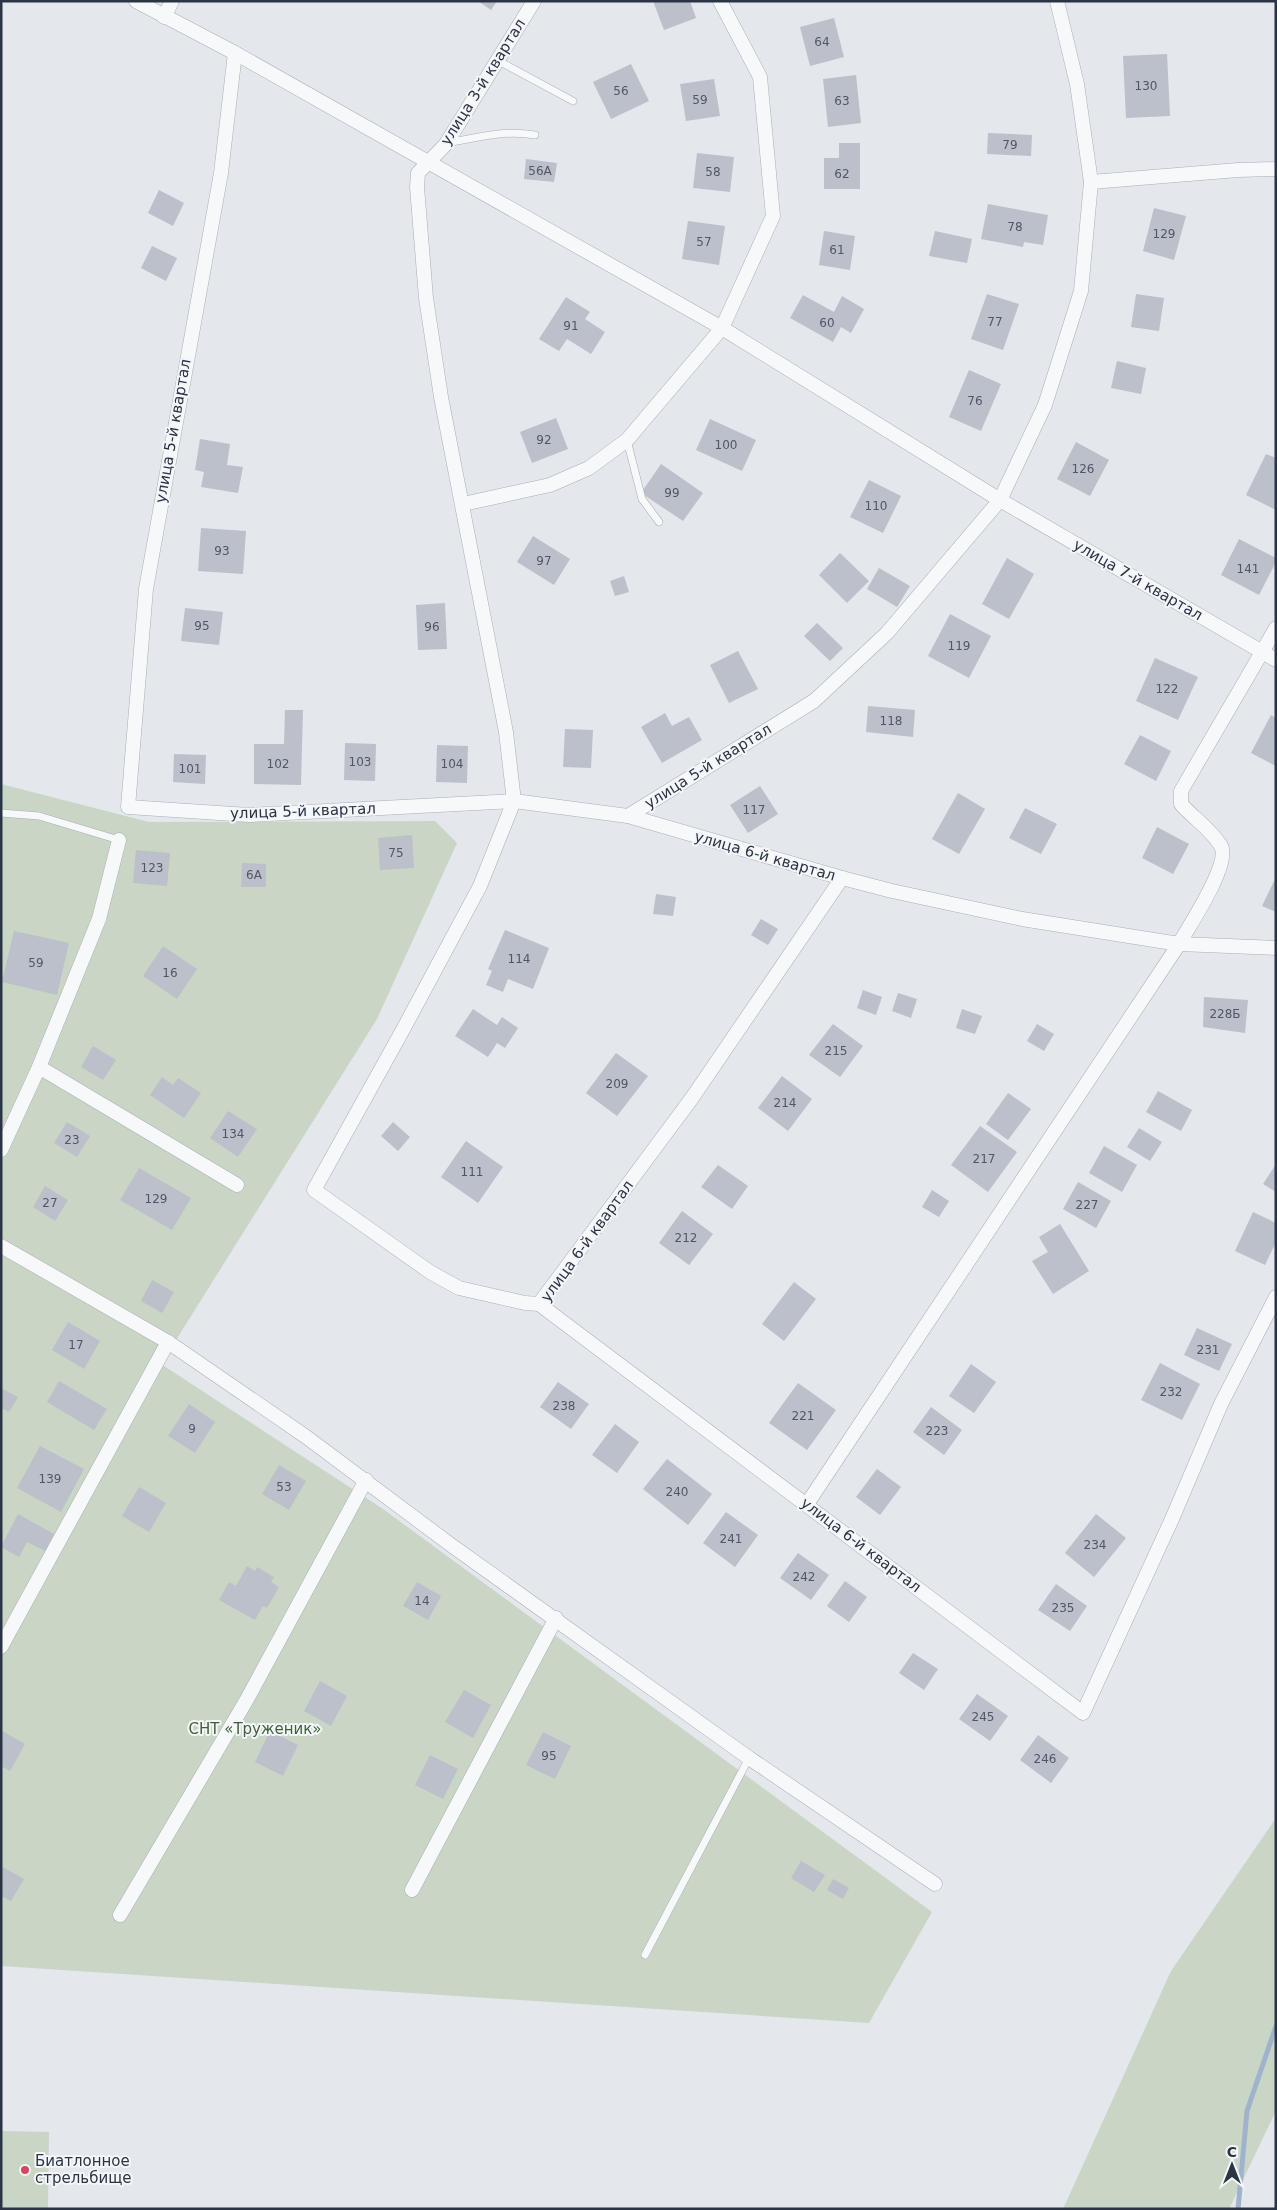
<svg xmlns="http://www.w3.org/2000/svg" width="1277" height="2210" viewBox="0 0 1277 2210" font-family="'DejaVu Sans',sans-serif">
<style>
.green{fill:#c9d6c5}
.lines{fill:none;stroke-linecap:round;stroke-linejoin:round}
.stream{stroke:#9fb4cc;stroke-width:5}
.building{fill:#bbc0ca}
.lane-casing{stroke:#a9aeb7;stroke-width:8}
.street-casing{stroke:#a9aeb7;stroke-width:15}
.lane{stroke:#f7f8fa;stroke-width:7}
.street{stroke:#f7f8fa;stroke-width:14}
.poi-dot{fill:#d1495b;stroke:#f4f6f9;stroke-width:2}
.labels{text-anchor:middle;stroke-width:4;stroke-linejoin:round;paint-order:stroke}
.number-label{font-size:12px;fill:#4f5766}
.street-label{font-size:15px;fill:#2b3445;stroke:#f4f6f9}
.park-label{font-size:15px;fill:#3f6138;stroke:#f4f6f9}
.poi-label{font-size:15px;fill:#2b3445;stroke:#f4f6f9;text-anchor:start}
</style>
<rect width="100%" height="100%" fill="#e4e7ec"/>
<g class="green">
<polygon points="1,784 149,822 435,821 457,843 377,1019 161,1364 383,1509 932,1912 869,2023 1,1966"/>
<polygon points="1276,1818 1276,2111 1229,2209 1063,2209 1171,1971"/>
<polygon points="1,2131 49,2132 48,2209 1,2209"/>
</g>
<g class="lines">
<polyline class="stream" points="1238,2209 1247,2111 1276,2026"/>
</g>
<g class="building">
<polygon points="478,1 497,1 491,10"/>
<polygon points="653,1 690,1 696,18 664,30"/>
<polygon points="834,18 844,57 810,66 800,27"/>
<polygon points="1167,54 1170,116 1126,118 1123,56"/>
<polygon points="631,64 649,101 611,119 593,82"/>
<polygon points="856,75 861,123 828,127 823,79"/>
<polygon points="714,79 720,116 686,121 680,84"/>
<polygon points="988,133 1032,135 1031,156 987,154"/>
<polygon points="839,143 860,143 860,189 824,189 824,158 839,158"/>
<polygon points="697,153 734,157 730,192 693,188"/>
<polygon points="526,159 557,163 554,182 524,179"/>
<polygon points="159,190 184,203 173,226 148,213"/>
<polygon points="988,204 1048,215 1043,245 1024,242 1023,247 981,239"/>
<polygon points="1154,208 1186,216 1174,260 1143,251"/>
<polygon points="688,221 725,226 719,265 682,259"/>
<polygon points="824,231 855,236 850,270 819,265"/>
<polygon points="935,231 972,239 967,263 929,256"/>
<polygon points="152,246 177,258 166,281 141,268"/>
<polygon points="987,294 1019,304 1003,350 971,339"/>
<polygon points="1136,294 1164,298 1159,331 1131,327"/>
<polygon points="803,295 834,312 842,296 864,309 851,333 841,327 833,342 790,318"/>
<polygon points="566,297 590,312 585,319 605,332 591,354 567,339 559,351 539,339"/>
<polygon points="1117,361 1146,368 1141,394 1111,388"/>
<polygon points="969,370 1001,384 981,431 949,417"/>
<polygon points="556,418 568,449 532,463 520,432"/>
<polygon points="710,419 756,440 742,471 696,450"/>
<polygon points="200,439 230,444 227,465 243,467 238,493 201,487 204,472 195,470"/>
<polygon points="1076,442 1109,460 1090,496 1057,479"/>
<polygon points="1266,454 1276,458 1276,510 1246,495"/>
<polygon points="661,464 703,493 683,521 641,493"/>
<polygon points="869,480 901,496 883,533 850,517"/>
<polygon points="201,528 246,531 243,574 198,571"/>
<polygon points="533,536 570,559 554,585 517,562"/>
<polygon points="1239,539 1276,558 1276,562 1259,595 1221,575"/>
<polygon points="840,553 869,581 847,603 819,575"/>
<polygon points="1007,558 1034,574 1009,619 982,604"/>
<polygon points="879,568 910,586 897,607 867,589"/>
<polygon points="624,576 629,592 615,596 610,581"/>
<polygon points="445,603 447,649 418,650 416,605"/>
<polygon points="185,608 223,612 219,645 181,641"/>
<polygon points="950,614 991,636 969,678 928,656"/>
<polygon points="817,623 843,648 830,661 804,636"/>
<polygon points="738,651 758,689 729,703 710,665"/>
<polygon points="1155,658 1198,677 1178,720 1136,701"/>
<polygon points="868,706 915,710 913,737 866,732"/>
<polygon points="285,710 303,710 301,785 254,784 254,744 284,744"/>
<polygon points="665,713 672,726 689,717 702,740 662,763 641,727"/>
<polygon points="1271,715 1276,718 1276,766 1251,753"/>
<polygon points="565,729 593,730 591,768 563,767"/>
<polygon points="1140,735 1171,751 1156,781 1124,764"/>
<polygon points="345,743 376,744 375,781 344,780"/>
<polygon points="437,745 468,746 467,783 436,782"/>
<polygon points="174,754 206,755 205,784 173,782"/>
<polygon points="760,786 778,814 748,833 730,805"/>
<polygon points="958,793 985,809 959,854 932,839"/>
<polygon points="1025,808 1057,824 1041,854 1009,838"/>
<polygon points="1157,827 1189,844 1173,874 1142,858"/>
<polygon points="412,835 414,868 380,870 378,838"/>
<polygon points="136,850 170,853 167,886 133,883"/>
<polygon points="242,863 266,864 266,887 241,887"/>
<polygon points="1276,877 1276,912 1262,906"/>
<polygon points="656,894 676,897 673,916 653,914"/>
<polygon points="761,919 778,929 768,945 751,935"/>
<polygon points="505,930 549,948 533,989 508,979 503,992 486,985 492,971 488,969"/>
<polygon points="14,931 69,943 57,995 2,982"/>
<polygon points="163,946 197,969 177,999 143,976"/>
<polygon points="863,990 882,997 876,1015 857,1008"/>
<polygon points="898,993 917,999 911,1018 892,1011"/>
<polygon points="1204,997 1248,1000 1245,1033 1203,1027"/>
<polygon points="473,1009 497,1025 502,1017 518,1028 505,1048 497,1043 488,1057 455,1036"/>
<polygon points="962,1009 982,1016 975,1034 956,1028"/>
<polygon points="833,1024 863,1046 840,1077 809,1055"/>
<polygon points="1037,1024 1054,1034 1044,1051 1027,1041"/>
<polygon points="93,1046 116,1060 103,1080 81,1067"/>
<polygon points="616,1053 648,1076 617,1116 586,1093"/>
<polygon points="782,1076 812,1099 788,1131 758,1108"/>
<polygon points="162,1077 173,1085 178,1078 201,1093 184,1118 150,1095"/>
<polygon points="1158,1091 1192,1110 1181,1131 1146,1112"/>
<polygon points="1008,1093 1031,1109 1008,1140 986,1124"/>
<polygon points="228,1111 257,1129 238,1157 210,1138"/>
<polygon points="67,1122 90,1136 77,1157 54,1143"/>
<polygon points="393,1122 410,1137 398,1151 381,1136"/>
<polygon points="980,1126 1017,1152 988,1192 951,1165"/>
<polygon points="1139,1128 1162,1142 1150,1161 1127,1147"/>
<polygon points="466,1141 503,1167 478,1203 441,1177"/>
<polygon points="1104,1146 1137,1165 1122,1192 1089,1173"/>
<polygon points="1276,1164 1276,1192 1263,1184"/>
<polygon points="718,1165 748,1186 732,1209 701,1187"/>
<polygon points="139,1168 191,1198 172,1230 120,1200"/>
<polygon points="1078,1182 1111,1201 1096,1228 1063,1209"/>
<polygon points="45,1186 68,1200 55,1221 33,1207"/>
<polygon points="932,1190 949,1201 939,1217 922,1207"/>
<polygon points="682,1211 713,1234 689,1265 659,1243"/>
<polygon points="1253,1212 1276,1223 1276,1242 1265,1265 1235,1251"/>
<polygon points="1060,1224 1089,1271 1053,1294 1032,1261 1048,1252 1039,1237"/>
<polygon points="152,1280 174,1292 162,1313 141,1301"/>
<polygon points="794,1282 816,1299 784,1341 762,1324"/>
<polygon points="68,1322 100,1341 84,1369 52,1350"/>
<polygon points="1197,1328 1232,1344 1219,1371 1184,1355"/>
<polygon points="1160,1363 1200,1384 1182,1420 1141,1400"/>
<polygon points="971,1364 996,1382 974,1413 949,1396"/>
<polygon points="59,1381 107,1409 94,1430 47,1402"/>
<polygon points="558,1382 589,1404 571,1429 540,1407"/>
<polygon points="798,1383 836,1410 807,1450 769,1423"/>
<polygon points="1,1388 18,1397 9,1412 1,1408"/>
<polygon points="189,1404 215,1422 195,1453 168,1436"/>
<polygon points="931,1407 962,1430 944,1455 913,1432"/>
<polygon points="615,1424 639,1442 617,1473 592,1455"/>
<polygon points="40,1446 84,1469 61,1512 17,1488"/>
<polygon points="667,1459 712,1494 688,1525 643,1489"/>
<polygon points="279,1465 306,1481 289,1510 262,1494"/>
<polygon points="877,1469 901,1487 880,1515 856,1497"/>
<polygon points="139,1487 166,1503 149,1532 122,1516"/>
<polygon points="726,1512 758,1535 735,1567 703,1543"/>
<polygon points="18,1514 54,1534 45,1551 27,1542 19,1557 1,1547"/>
<polygon points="1096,1514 1126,1538 1094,1577 1065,1553"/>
<polygon points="798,1553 829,1575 811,1600 780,1578"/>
<polygon points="247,1566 255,1571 257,1567 274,1577 271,1582 279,1587 267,1608 263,1606 255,1620 219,1600 229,1582 236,1586"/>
<polygon points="845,1581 867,1597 849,1622 827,1606"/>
<polygon points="417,1582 441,1596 428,1620 403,1606"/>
<polygon points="1056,1584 1087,1606 1070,1631 1038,1610"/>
<polygon points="913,1653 938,1669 924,1690 899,1673"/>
<polygon points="320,1681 347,1696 331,1726 304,1711"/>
<polygon points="464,1690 491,1705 473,1738 445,1722"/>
<polygon points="977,1694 1008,1716 990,1741 959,1719"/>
<polygon points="2,1731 25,1744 10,1771 1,1766"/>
<polygon points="270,1731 298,1745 283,1776 255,1762"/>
<polygon points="543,1732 571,1746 555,1779 526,1765"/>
<polygon points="1038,1735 1069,1758 1051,1783 1020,1760"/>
<polygon points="430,1755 458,1769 443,1799 415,1785"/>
<polygon points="801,1861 825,1875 814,1892 791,1878"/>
<polygon points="1,1866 24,1879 11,1901 1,1896"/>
<polygon points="833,1879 849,1888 843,1899 827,1890"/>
</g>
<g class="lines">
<defs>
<g id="lane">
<polyline points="497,60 573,101"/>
<path d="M448,143C477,137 505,130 535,135"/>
<polyline points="627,440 642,499 659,522"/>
<polyline points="1,813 39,816 119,840"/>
<polyline points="645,1955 749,1758"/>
</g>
<g id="street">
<polyline points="136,1 235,53 722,328 1000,500 1276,660"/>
<polyline points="534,1 446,144 418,173 417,187 426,298 441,397 506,732 514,801 480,886 405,1026 314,1190 430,1272 459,1288 525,1303 539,1304"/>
<polyline points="164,17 172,1"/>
<polyline points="235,53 221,173 146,589 128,807 249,815 514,801 628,816 814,701 887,633 1000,500 1045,405 1081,291 1091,182 1077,84 1057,1"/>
<polyline points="1091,182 1238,170 1276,169"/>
<polyline points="463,504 550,485 589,468 627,440 722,328 773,216 760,77 720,1"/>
<polyline points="842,878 892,891 1022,919 1179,944 1276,948"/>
<polyline points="39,1067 237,1185"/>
<polyline points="1,1150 39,1067 99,919 119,840"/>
<polyline points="1,1246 168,1342 305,1436 451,1545 749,1758 935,1884"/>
<polyline points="539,1304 1083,1713 1172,1519 1221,1404 1276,1297"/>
<polyline points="539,1304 692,1098 842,878 628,816"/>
<path d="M807,1504L1179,944C1189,926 1231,864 1221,846C1211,829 1193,818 1181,804V791L1276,628"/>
<polyline points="1,1647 168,1342"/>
<polyline points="412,1890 556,1618"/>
<polyline points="120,1915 246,1701 366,1480"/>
</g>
</defs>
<use href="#lane" class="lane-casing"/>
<use href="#street" class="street-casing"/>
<use href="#lane" class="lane"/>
<use href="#street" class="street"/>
</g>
<circle class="poi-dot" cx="25" cy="2170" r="5"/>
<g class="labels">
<g class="number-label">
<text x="822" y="46">64</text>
<text x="1146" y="90">130</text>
<text x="621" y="95">56</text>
<text x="700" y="104">59</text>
<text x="842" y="105">63</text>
<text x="1010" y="149">79</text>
<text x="540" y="175">56А</text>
<text x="713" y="176">58</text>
<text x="842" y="178">62</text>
<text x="1015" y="231">78</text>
<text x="1164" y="238">129</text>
<text x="704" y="246">57</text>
<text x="837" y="254">61</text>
<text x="995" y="326">77</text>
<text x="827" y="327">60</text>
<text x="571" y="330">91</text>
<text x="975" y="405">76</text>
<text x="544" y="444">92</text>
<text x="726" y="449">100</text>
<text x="1083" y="473">126</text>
<text x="672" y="497">99</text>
<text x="876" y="510">110</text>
<text x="222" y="555">93</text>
<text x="544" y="565">97</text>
<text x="1248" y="573">141</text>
<text x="202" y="630">95</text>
<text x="432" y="631">96</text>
<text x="959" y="650">119</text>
<text x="1167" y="693">122</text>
<text x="891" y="725">118</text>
<text x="360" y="766">103</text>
<text x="278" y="768">102</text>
<text x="452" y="768">104</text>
<text x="190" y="773">101</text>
<text x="754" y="814">117</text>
<text x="396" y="857">75</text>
<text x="152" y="872">123</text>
<text x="254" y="879">6А</text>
<text x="519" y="963">114</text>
<text x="36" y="967">59</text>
<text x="170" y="977">16</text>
<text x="1225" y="1018">228Б</text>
<text x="836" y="1055">215</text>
<text x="617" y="1088">209</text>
<text x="785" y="1107">214</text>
<text x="233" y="1138">134</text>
<text x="72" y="1144">23</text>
<text x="984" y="1163">217</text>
<text x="472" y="1176">111</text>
<text x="156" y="1203">129</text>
<text x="50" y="1207">27</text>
<text x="1087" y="1209">227</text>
<text x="686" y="1242">212</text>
<text x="76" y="1349">17</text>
<text x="1208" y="1354">231</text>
<text x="1171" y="1396">232</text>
<text x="564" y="1410">238</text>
<text x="803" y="1420">221</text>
<text x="192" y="1433">9</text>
<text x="937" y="1435">223</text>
<text x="50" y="1483">139</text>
<text x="284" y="1491">53</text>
<text x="677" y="1496">240</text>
<text x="731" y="1543">241</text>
<text x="1095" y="1549">234</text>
<text x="804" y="1581">242</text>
<text x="422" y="1605">14</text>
<text x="1063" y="1612">235</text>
<text x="983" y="1721">245</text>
<text x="549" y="1760">95</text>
<text x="1045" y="1763">246</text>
</g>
<g class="street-label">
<text transform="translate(483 82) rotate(-58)" y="5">улица 3-й квартал</text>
<text transform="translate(173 431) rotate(-80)" y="5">улица 5-й квартал</text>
<text transform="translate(1138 580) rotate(30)" y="5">улица 7-й квартал</text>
<text transform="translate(708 766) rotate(-32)" y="5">улица 5-й квартал</text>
<text transform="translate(303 811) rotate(-2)" y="5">улица 5-й квартал</text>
<text transform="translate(765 856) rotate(16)" y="5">улица 6-й квартал</text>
<text transform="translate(587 1241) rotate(-54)" y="5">улица 6-й квартал</text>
<text transform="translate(861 1545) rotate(37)" y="5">улица 6-й квартал</text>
</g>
<g class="park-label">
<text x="255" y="1734">СНТ «Труженик»</text>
</g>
<g class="poi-label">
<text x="35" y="2166">Биатлонное<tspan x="35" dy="17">стрельбище</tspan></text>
</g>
</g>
<rect width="1277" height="2210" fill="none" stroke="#2b3445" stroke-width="5"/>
<g transform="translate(1232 2165)" stroke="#f4f6f9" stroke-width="4" paint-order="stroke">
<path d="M0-4L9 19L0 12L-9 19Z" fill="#2b3445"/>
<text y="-8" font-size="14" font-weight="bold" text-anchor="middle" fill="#2b3445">С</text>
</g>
</svg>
